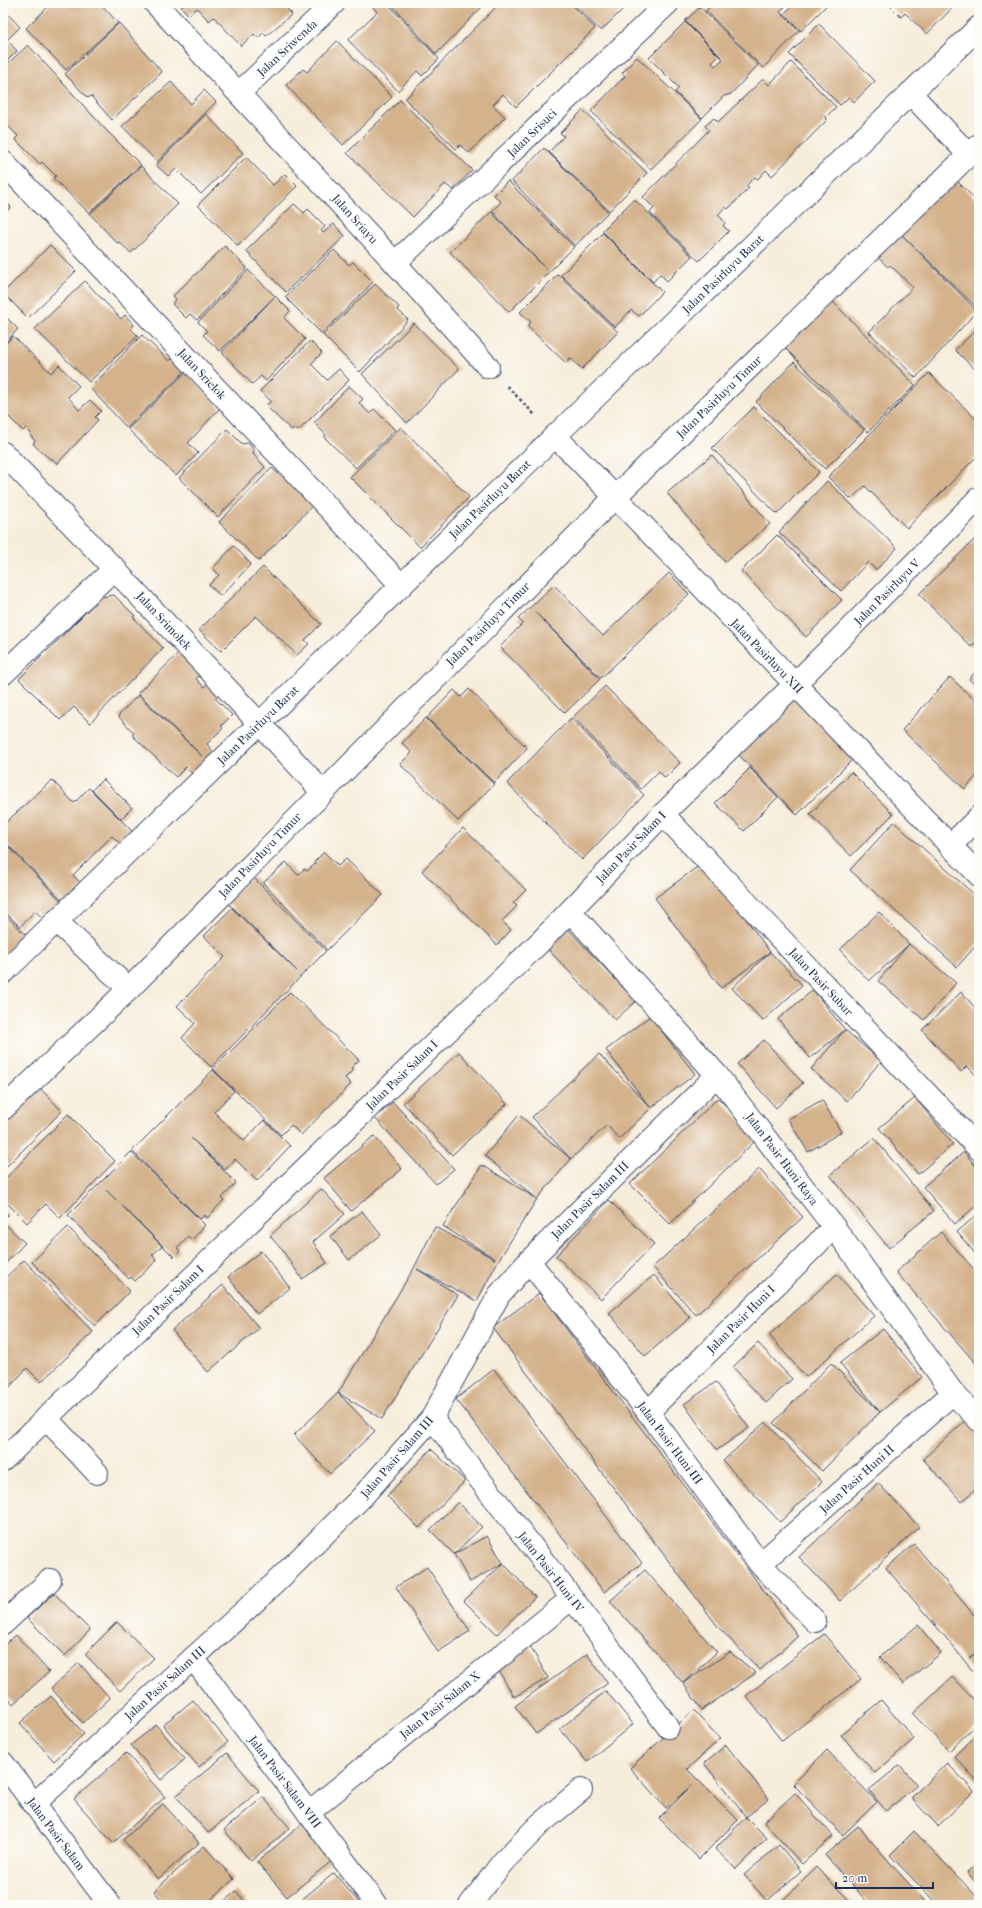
<svg xmlns="http://www.w3.org/2000/svg" width="982" height="1908" viewBox="0 0 982 1908" font-family="'IM FELL French Canon',serif">
<style>
.building{fill:#d4b28c}
.lines{fill:none;stroke-linecap:round;stroke-linejoin:round}
.minor-casing{stroke:#3c4c71;stroke-width:24}
.path{stroke:#3c4c71;stroke-width:2.5;stroke-dasharray:3 3;stroke-linecap:butt}
.minor{stroke:#fff;stroke-width:22}
.labels{text-anchor:middle;stroke-width:3;stroke-linejoin:round;paint-order:stroke}
.street-label{font-size:12px;fill:#1b2f5e;stroke:#fdfcf7}
</style>
<rect width="100%" height="100%" fill="#fdfcf7"/>
<filter id="ink" filterUnits="userSpaceOnUse"><feTurbulence type="fractalNoise" baseFrequency=".025" numOctaves="2"/><feDisplacementMap in="SourceGraphic" scale="8" xChannelSelector="R" yChannelSelector="G"/><feConvolveMatrix kernelMatrix="1 2 1 2 8 2 1 2 1" color-interpolation-filters="sRGB"/></filter>
<filter id="wash" filterUnits="userSpaceOnUse"><feTurbulence type="fractalNoise" baseFrequency=".012" numOctaves="4" result="noise"/><feDisplacementMap in="SourceGraphic" scale="16" xChannelSelector="R" yChannelSelector="G"/><feGaussianBlur stdDeviation="0.9" result="paint"/><feColorMatrix in="noise" values="0 0 0 0 0 0 0 0 0 0 0 0 0 0 0 0 0 1.4 0 .05"/><feComposite in="paint" operator="in"/></filter>
<g filter="url(#wash)">
<rect width="100%" height="100%" fill="#f7eddb"/>
<g id="blocks">
<g class="building">
<polygon points="52,3 100,3 118,23 66,70 26,28"/>
<polygon points="186,3 293,3 287,9 292,14 266,36 263,33 258,38 254,34 241,46 214,17 209,21 197,8 189,15 181,7"/>
<polygon points="375,3 387,3 439,59 422,76 417,71 398,91 348,40 377,12 372,6"/>
<polygon points="390,3 486,3 436,54"/>
<polygon points="500,3 570,3 595,28 516,107 503,94 493,105 505,117 469,153 460,145 456,149 405,99"/>
<polygon points="572,3 620,3 625,7 601,31"/>
<polygon points="714,3 788,3 780,12 799,31 763,68 706,11"/>
<polygon points="795,3 829,3 801,31 784,14"/>
<polygon points="887,3 957,3 927,34 905,13 901,17"/>
<polygon points="700,7 758,65 731,94 724,96 702,118 675,92 679,88 649,58 685,22 719,56 712,63 715,66 723,59 685,21"/>
<polygon points="3,9 20,27 7,40 17,51 3,65"/>
<polygon points="119,23 162,72 112,120 91,96 88,98 65,74"/>
<polygon points="819,24 875,81 854,102 849,97 840,105 789,54"/>
<polygon points="337,41 392,97 343,145 286,85 303,69 307,72"/>
<polygon points="28,45 105,129 141,165 89,213 53,178 56,176 42,162 40,164 15,139 18,136 4,122 3,123 3,68"/>
<polygon points="637,57 702,119 651,169 591,111 625,76 622,73"/>
<polygon points="791,62 836,107 826,117 827,120 772,176 766,170 758,179 755,177 746,186 749,188 728,209 725,207 718,215 725,222 723,226 729,231 699,261 650,213 654,208 643,197 709,130 705,126 714,118 718,122 763,79 769,85"/>
<polygon points="171,82 191,104 204,90 216,102 157,162 122,126"/>
<polygon points="400,100 472,170 453,190 445,184 413,217 347,153"/>
<polygon points="583,110 647,173 609,211 549,152 564,136 560,133"/>
<polygon points="206,114 243,153 201,194 176,169 168,176 156,165"/>
<polygon points="544,148 608,212 575,246 512,181"/>
<polygon points="246,157 273,185 285,174 297,186 238,246 198,205"/>
<polygon points="141,166 178,204 153,229 155,230 131,253 119,242 117,243 90,214"/>
<polygon points="953,177 979,203 979,310 899,232 977,311 916,378 869,332 913,287 890,265 888,267 874,254"/>
<polygon points="508,181 574,247 509,312 450,252 491,212 547,270 492,211 501,202 494,195"/>
<polygon points="634,199 692,256 667,281 660,274 653,282 602,231"/>
<polygon points="3,200 11,207 3,215"/>
<polygon points="294,204 304,213 308,209 325,226 321,231 323,233 334,224 345,236 286,292 246,251"/>
<polygon points="603,233 662,292 639,316 631,310 615,327 561,275"/>
<polygon points="50,245 76,271 28,318 3,293"/>
<polygon points="225,246 247,268 197,320 190,314 186,318 172,304 176,299 173,296"/>
<polygon points="334,250 349,265 353,262 373,282 322,334 285,297"/>
<polygon points="248,270 275,296 220,351 203,335 207,331 198,322"/>
<polygon points="558,274 618,332 582,369 570,358 566,363 527,326 531,322 520,312"/>
<polygon points="85,281 121,319 125,315 134,325 131,329 138,336 89,382 35,329"/>
<polygon points="375,284 399,307 397,309 408,320 360,372 323,335"/>
<polygon points="275,296 290,311 284,318 305,339 266,381 261,376 252,384 222,352"/>
<polygon points="832,301 915,385 868,432 785,348"/>
<polygon points="3,314 18,329 3,345"/>
<polygon points="414,323 459,369 407,423 362,374"/>
<polygon points="979,327 979,373 955,350"/>
<polygon points="142,335 169,361 173,358 185,371 127,428 90,388"/>
<polygon points="13,336 51,373 59,365 79,386 68,397 79,410 90,400 101,411 95,417 98,420 57,464 52,458 51,460 33,444 35,441 30,435 31,433 26,428 23,431 6,414 8,411 3,406 3,347"/>
<polygon points="310,341 322,353 311,364 327,380 339,369 349,380 298,431 294,428 291,430 266,406 271,401 260,391"/>
<polygon points="794,362 864,430 825,469 756,402"/>
<polygon points="186,372 220,408 188,443 198,453 176,476 128,429"/>
<polygon points="929,373 979,422 979,454 907,528 865,486 851,499 828,477"/>
<polygon points="349,386 363,399 359,403 370,414 374,409 395,430 356,468 324,437 326,435 314,423"/>
<polygon points="754,407 819,472 777,514 712,448"/>
<polygon points="401,427 469,497 420,547 350,477"/>
<polygon points="227,429 242,444 248,443 254,450 253,454 265,467 218,517 179,478"/>
<polygon points="712,455 770,524 725,562 667,493"/>
<polygon points="272,468 279,474 283,470 313,505 259,561 219,522"/>
<polygon points="827,481 897,548 876,570 868,562 841,591 779,532"/>
<polygon points="777,535 842,600 806,637 741,571"/>
<polygon points="979,535 979,639 971,647 919,594"/>
<polygon points="234,546 251,564 221,596 209,585 219,575 213,568"/>
<polygon points="263,567 321,624 305,640 309,644 297,655 256,616 221,651 199,630"/>
<polygon points="669,573 689,594 601,678 535,612 600,679 565,713 500,647 523,623 518,619 554,585 603,636"/>
<polygon points="114,595 135,616 133,617 163,648 90,723 74,707 60,720 19,679 101,597"/>
<polygon points="183,649 204,671 196,679 204,687 207,684 218,695 215,698 232,715 221,726 223,728 207,744 214,753 193,775 186,767 176,777 132,735 134,733 118,716 138,695 202,756 138,693"/>
<polygon points="979,668 979,689 969,679"/>
<polygon points="950,677 979,704 979,773 965,789 902,730"/>
<polygon points="605,686 680,763 665,778 659,771 641,789 573,717"/>
<polygon points="469,689 527,748 494,783 427,718 454,690 461,697"/>
<polygon points="795,692 857,755 797,815 735,751"/>
<polygon points="426,718 494,784 458,821 400,764 412,753 402,743"/>
<polygon points="571,718 644,795 582,860 507,783"/>
<polygon points="750,768 778,797 744,831 715,803"/>
<polygon points="851,772 893,814 851,856 810,814"/>
<polygon points="103,779 132,808 121,819 92,790"/>
<polygon points="52,780 74,803 89,788 135,834 123,846 112,836 73,875 83,886 65,903 3,840 3,825"/>
<polygon points="894,822 979,899 979,942 957,967 850,870"/>
<polygon points="463,828 526,890 513,903 517,906 502,921 511,930 497,945 422,871"/>
<polygon points="3,841 64,904 46,921 35,911 20,927 3,910"/>
<polygon points="324,852 338,866 346,859 383,895 327,950 263,883 286,862 298,875 304,869 307,871 315,864 314,862"/>
<polygon points="704,862 770,952 802,985 763,1021 732,988 770,952 721,988 655,898"/>
<polygon points="252,876 326,951 211,1067 182,1038 195,1023 177,1006 225,957 204,936 232,908 297,971 227,902"/>
<polygon points="879,912 909,944 956,983 924,1020 878,981 909,944 869,981 840,950"/>
<polygon points="3,913 26,935 3,958"/>
<polygon points="563,924 636,1001 615,1020 543,944"/>
<polygon points="813,990 845,1030 881,1061 847,1101 811,1069 845,1030 810,1058 778,1019"/>
<polygon points="290,992 359,1060 351,1068 353,1070 345,1078 351,1084 301,1135 291,1125 281,1135 213,1069"/>
<polygon points="961,992 979,1012 979,1078 967,1066 961,1072 922,1030"/>
<polygon points="650,1016 695,1074 651,1108 619,1139 607,1125 571,1159 537,1199 485,1156 519,1115 571,1159 532,1117 599,1054 650,1107 606,1050"/>
<polygon points="764,1040 803,1083 776,1108 737,1064"/>
<polygon points="459,1052 507,1104 452,1155 403,1103"/>
<polygon points="213,1070 234,1091 214,1112 244,1141 264,1120 290,1146 257,1181 235,1159 225,1170 191,1138 236,1183 222,1198 224,1200 207,1218 205,1215 200,1219 132,1151"/>
<polygon points="36,1084 62,1111 3,1170 3,1117"/>
<polygon points="718,1098 758,1138 670,1224 630,1184"/>
<polygon points="915,1098 953,1144 918,1174 879,1128"/>
<polygon points="822,1100 841,1132 808,1152 788,1119"/>
<polygon points="393,1102 454,1169 436,1184 375,1118"/>
<polygon points="68,1114 115,1161 60,1218 46,1204 27,1223 3,1199 3,1181"/>
<polygon points="374,1136 402,1169 351,1211 324,1178"/>
<polygon points="874,1138 934,1211 889,1248 830,1175"/>
<polygon points="131,1152 205,1225 192,1240 188,1236 177,1248 180,1251 174,1257 106,1190 162,1246 152,1255 157,1260 135,1281 131,1277 129,1279 68,1215"/>
<polygon points="964,1152 979,1170 979,1203 955,1224 923,1187"/>
<polygon points="482,1165 537,1199 498,1261 477,1301 417,1269 458,1295 382,1419 338,1393 414,1268 435,1227 495,1259 443,1226"/>
<polygon points="759,1169 803,1217 696,1315 653,1267"/>
<polygon points="321,1189 345,1214 313,1242 327,1263 302,1279 283,1251 270,1236"/>
<polygon points="609,1200 654,1244 601,1299 556,1256"/>
<polygon points="3,1210 8,1215 3,1220"/>
<polygon points="362,1211 381,1235 349,1260 330,1236"/>
<polygon points="979,1213 979,1258 957,1232"/>
<polygon points="3,1222 25,1243 3,1266"/>
<polygon points="68,1227 130,1291 95,1326 32,1262"/>
<polygon points="941,1232 979,1275 979,1367 896,1272"/>
<polygon points="261,1251 290,1288 257,1314 228,1277"/>
<polygon points="24,1260 93,1332 41,1382 27,1368 5,1392 3,1390 3,1280"/>
<polygon points="837,1274 874,1316 806,1377 769,1335"/>
<polygon points="654,1275 690,1318 645,1356 609,1313"/>
<polygon points="223,1285 259,1328 208,1372 172,1330"/>
<polygon points="539,1293 798,1636 760,1670 719,1628 493,1328"/>
<polygon points="883,1329 922,1377 880,1412 840,1363"/>
<polygon points="758,1343 792,1379 766,1403 733,1367"/>
<polygon points="831,1363 880,1412 822,1471 773,1423"/>
<polygon points="494,1369 642,1563 604,1592 456,1399"/>
<polygon points="716,1382 749,1428 717,1450 684,1404"/>
<polygon points="338,1393 375,1431 330,1474 294,1435"/>
<polygon points="967,1419 979,1433 979,1486 962,1502 923,1459"/>
<polygon points="765,1422 822,1482 780,1522 723,1461"/>
<polygon points="431,1449 465,1481 419,1528 387,1496"/>
<polygon points="878,1483 919,1527 840,1601 799,1557"/>
<polygon points="458,1502 482,1527 454,1554 430,1530"/>
<polygon points="487,1536 503,1563 535,1597 497,1634 464,1601 503,1563 470,1582 454,1554"/>
<polygon points="914,1544 979,1621 979,1650 969,1658 979,1651 979,1679 947,1639 886,1568"/>
<polygon points="427,1567 470,1631 438,1652 396,1587"/>
<polygon points="645,1570 717,1652 683,1683 610,1601"/>
<polygon points="54,1593 90,1630 65,1656 27,1618"/>
<polygon points="117,1622 154,1658 120,1691 85,1654"/>
<polygon points="918,1625 941,1653 903,1684 880,1657"/>
<polygon points="824,1634 861,1679 782,1741 746,1696"/>
<polygon points="16,1635 49,1672 13,1704 3,1692 3,1646"/>
<polygon points="530,1646 548,1678 514,1697 496,1666"/>
<polygon points="730,1652 756,1673 702,1710 683,1683"/>
<polygon points="587,1654 608,1683 536,1734 515,1706"/>
<polygon points="79,1663 110,1698 83,1723 51,1688"/>
<polygon points="952,1677 979,1705 979,1722 949,1751 913,1714"/>
<polygon points="606,1691 633,1724 587,1762 560,1729"/>
<polygon points="51,1696 84,1734 54,1761 20,1723"/>
<polygon points="193,1700 228,1742 199,1767 163,1725"/>
<polygon points="881,1700 914,1739 875,1773 841,1735"/>
<polygon points="694,1710 720,1739 687,1769 738,1820 699,1859 659,1818 692,1785 666,1808 630,1768"/>
<polygon points="156,1725 185,1759 161,1780 131,1745"/>
<polygon points="979,1733 979,1783 954,1756"/>
<polygon points="726,1745 769,1799 746,1817 704,1763"/>
<polygon points="827,1750 877,1802 843,1835 793,1784"/>
<polygon points="126,1753 165,1797 113,1843 74,1799"/>
<polygon points="227,1753 259,1791 208,1833 176,1796"/>
<polygon points="947,1763 974,1791 938,1826 911,1798"/>
<polygon points="900,1765 917,1785 886,1811 869,1790"/>
<polygon points="795,1793 833,1836 802,1864 764,1822"/>
<polygon points="263,1797 290,1828 251,1861 224,1830"/>
<polygon points="163,1804 199,1843 158,1879 123,1840"/>
<polygon points="746,1817 767,1838 736,1869 715,1849"/>
<polygon points="302,1824 333,1860 287,1897 257,1862"/>
<polygon points="858,1826 892,1865 928,1905 870,1905 825,1855"/>
<polygon points="914,1831 979,1899 979,1905 938,1905 890,1855"/>
<polygon points="779,1845 801,1871 767,1901 744,1875"/>
<polygon points="204,1846 234,1879 205,1905 166,1905 154,1891"/>
<polygon points="979,1862 979,1887 967,1872"/>
<polygon points="816,1867 853,1904 852,1905 779,1904"/>
<polygon points="334,1873 361,1905 295,1905"/>
<polygon points="236,1891 248,1905 220,1905"/>
</g>
</g>
</g>
<g filter="url(#ink)">
<use href="#blocks" fill-opacity="0" stroke="#3c4c71" stroke-width="1"/>
<g class="lines">
<defs>
<g id="minor">
<polyline points="155,3 395,263 488,367"/>
<polyline points="239,93 334,3"/>
<polyline points="910,93 969,155"/>
<polyline points="3,162 401,585"/>
<polyline points="395,263 668,3"/>
<path d="M555,436C699,580 836,730 979,875"/>
<path d="M3,453C80,532 156,613 232,694C262,727 293,758 322,792"/>
<polyline points="3,674 115,568"/>
<polyline points="663,814 979,1149"/>
<polyline points="950,846 979,817"/>
<polyline points="570,911 717,1075 834,1227 953,1393 979,1420"/>
<polyline points="56,921 129,989"/>
<polyline points="3,973 555,436 979,27"/>
<polyline points="3,1109 129,989 616,496 979,145"/>
<polyline points="529,1261 648,1412 760,1564 815,1621"/>
<polyline points="648,1412 834,1227"/>
<polyline points="46,1418 97,1473"/>
<polyline points="432,1418 572,1598 668,1727"/>
<polyline points="3,1460 540,942 663,814 794,685 979,498"/>
<polyline points="760,1564 953,1393"/>
<polyline points="3,1624 50,1580"/>
<polyline points="193,1658 377,1905"/>
<polyline points="3,1763 110,1905"/>
<polyline points="34,1804 274,1584 361,1498 432,1418 499,1295 529,1261 717,1075"/>
<polyline points="308,1813 572,1598"/>
<polyline points="470,1905 502,1863 539,1825 581,1790"/>
</g>
</defs>
<use href="#minor" class="minor-casing"/>
<polyline class="path" points="507,386 535,415"/>
<use href="#minor" class="minor"/>
</g>
</g>
<g class="labels">
<g class="street-label">
<text transform="translate(287 48) rotate(-43)" y="4">Jalan Sriwenda</text>
<text transform="translate(532 133) rotate(-44)" y="4">Jalan Srisuci</text>
<text transform="translate(355 219) rotate(48)" y="4">Jalan Sriayu</text>
<text transform="translate(723 274) rotate(-44)" y="4">Jalan Pasirluyu Barat</text>
<text transform="translate(202 374) rotate(47)" y="4">Jalan Srielok</text>
<text transform="translate(719 397) rotate(-44)" y="4">Jalan Pasirluyu Timur</text>
<text transform="translate(490 499) rotate(-44)" y="4">Jalan Pasirluyu Barat</text>
<text transform="translate(887 592) rotate(-45)" y="4">Jalan Pasirluyu V</text>
<text transform="translate(164 621) rotate(47)" y="4">Jalan Srimolek</text>
<text transform="translate(488 624) rotate(-45)" y="4">Jalan Pasirluyu Timur</text>
<text transform="translate(767 656) rotate(46)" y="4">Jalan Pasirluyu XII</text>
<text transform="translate(258 725) rotate(-44)" y="4">Jalan Pasirluyu Barat</text>
<text transform="translate(631 847) rotate(-46)" y="4">Jalan Pasir Salam I</text>
<text transform="translate(260 855) rotate(-46)" y="4">Jalan Pasirluyu Timur</text>
<text transform="translate(821 982) rotate(47)" y="4">Jalan Pasir Subur</text>
<text transform="translate(402 1075) rotate(-44)" y="4">Jalan Pasir Salam I</text>
<text transform="translate(782 1159) rotate(53)" y="4">Jalan Pasir Huni Raya</text>
<text transform="translate(590 1200) rotate(-45)" y="4">Jalan Pasir Salam III</text>
<text transform="translate(168 1300) rotate(-44)" y="4">Jalan Pasir Salam I</text>
<text transform="translate(741 1319) rotate(-45)" y="4">Jalan Pasir Huni I</text>
<text transform="translate(670 1443) rotate(53)" y="4">Jalan Pasir Huni III</text>
<text transform="translate(397 1457) rotate(-49)" y="4">Jalan Pasir Salam III</text>
<text transform="translate(857 1479) rotate(-42)" y="4">Jalan Pasir Huni II</text>
<text transform="translate(551 1572) rotate(52)" y="4">Jalan Pasir Huni IV</text>
<text transform="translate(165 1683) rotate(-42)" y="4">Jalan Pasir Salam III</text>
<text transform="translate(440 1705) rotate(-39)" y="4">Jalan Pasir Salam X</text>
<text transform="translate(285 1782) rotate(53)" y="4">Jalan Pasir Salam VIII</text>
<text transform="translate(56 1834) rotate(53)" y="4">Jalan Pasir Salam</text>
</g>
</g>
<rect width="982" height="1908" fill="none" stroke="#fdfcf7" stroke-width="16"/>
<path d="M836 1882v6h97v-6" fill="none" stroke="#1b2f5e" stroke-width="2"/>
<text x="842" y="1882" font-size="12" fill="#1b2f5e" stroke="#fdfcf7" stroke-width="3" paint-order="stroke">20 m</text>
</svg>
